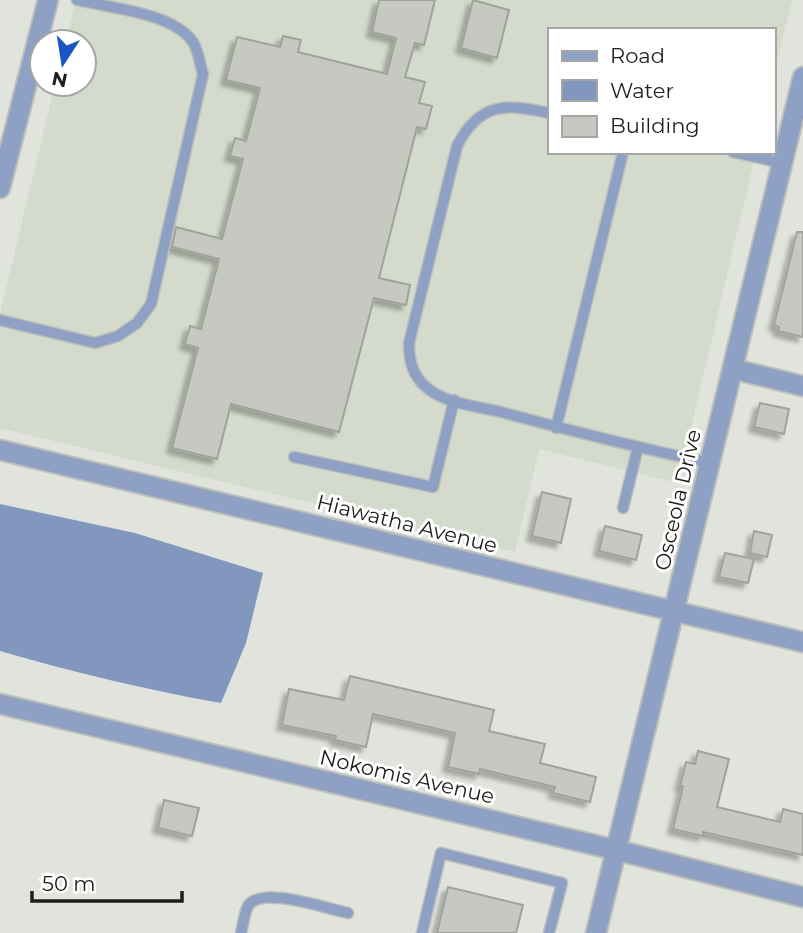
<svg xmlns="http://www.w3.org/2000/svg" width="803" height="933" viewBox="0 0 803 933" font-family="Montserrat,sans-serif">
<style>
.built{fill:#d4dacc}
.water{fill:#8197be}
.building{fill:#c6c9c2;stroke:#a0a39c;stroke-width:2;filter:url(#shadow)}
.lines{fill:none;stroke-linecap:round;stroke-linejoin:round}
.service-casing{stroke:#bdc0b9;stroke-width:13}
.minor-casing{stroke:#bdc0b9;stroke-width:23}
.service{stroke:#8ea1c4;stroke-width:10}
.minor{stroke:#8ea1c4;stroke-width:19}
.labels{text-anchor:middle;stroke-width:6;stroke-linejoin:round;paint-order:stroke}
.street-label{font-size:21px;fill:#1d1e1b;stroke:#fff}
</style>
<defs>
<filter id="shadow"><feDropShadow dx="-5" dy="5" stdDeviation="2" flood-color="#0004"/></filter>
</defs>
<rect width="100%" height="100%" fill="#e0e4dc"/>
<polygon class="built" points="76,0 792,0 773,78 773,30 549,30 549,152 756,152 678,483 539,449 515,552 0,428 0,314 55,84 84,84 84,42 66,42"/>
<path class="water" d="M0,504L135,533L263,573L246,643L221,703C146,690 73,672 0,651Z"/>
<g class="building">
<polygon points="379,0 435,0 424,45 415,43 405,77 425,82 419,103 432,106 426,129 417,127 379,278 410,285 406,305 374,298 339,432 231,404 217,459 172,448 198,348 185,344 190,326 201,329 219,259 172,247 176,227 222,239 243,159 230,156 235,138 246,141 260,88 226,80 237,37 280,47 283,36 301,40 298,52 387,74 396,38 372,32"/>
<polygon points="473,0 509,10 497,58 461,48"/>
<polygon points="797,232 803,232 803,337 778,331 779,327 774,325"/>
<polygon points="760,403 789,409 784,434 754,427"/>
<polygon points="542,492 571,499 561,543 532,536"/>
<polygon points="605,526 642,535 636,560 599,551"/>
<polygon points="754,531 772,535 767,557 750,553"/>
<polygon points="725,553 754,559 748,583 719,577"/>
<polygon points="350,676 494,710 489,731 545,744 540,763 596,777 590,802 553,793 555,787 480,769 479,774 448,767 455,733 373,714 366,747 335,740 336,736 282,725 289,689 344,700"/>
<polygon points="698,751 729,759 717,807 780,822 783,809 803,814 803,855 703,832 703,836 673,829 683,786 680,786 686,762 695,764"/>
<polygon points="164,800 199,808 192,836 158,828"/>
<polygon points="448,887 523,905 516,933 437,933"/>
</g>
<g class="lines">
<defs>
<g id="service">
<path d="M549,113C506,104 480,101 457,146L409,343C409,360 412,375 426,387C445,404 477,406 501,412C571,431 640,448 710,463"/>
<polyline points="733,152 782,163"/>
<path d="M0,320L95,343L118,336L137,323L151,304L203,74C200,64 198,50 193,42C173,13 111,8 77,0"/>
<polyline points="556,428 623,152"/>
<polyline points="294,457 433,487 454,400"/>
<polyline points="623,508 638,447"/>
<path d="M241,933C243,925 244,914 248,906C260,885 328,909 348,913"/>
<polyline points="422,933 441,853 562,883 549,933"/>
</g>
<g id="minor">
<polyline points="0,188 48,0"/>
<polyline points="733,369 803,386"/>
<polyline points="0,450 803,642"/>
<polyline points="0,704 616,850 803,897"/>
<polyline points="596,933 803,77"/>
</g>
</defs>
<use href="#service" class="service-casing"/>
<use href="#minor" class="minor-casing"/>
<use href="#service" class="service"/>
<use href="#minor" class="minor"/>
</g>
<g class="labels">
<g class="street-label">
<text transform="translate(678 500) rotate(-77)" y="7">Osceola Drive</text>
<text transform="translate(407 524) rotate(14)" y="7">Hiawatha Avenue</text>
<text transform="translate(407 777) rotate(13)" y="7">Nokomis Avenue</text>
</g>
</g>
<rect x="548" y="28" width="228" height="126" fill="#ffffff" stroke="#a5a5a4" stroke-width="2"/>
<rect x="562" y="51" width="35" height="10" fill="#8ea1c4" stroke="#a5a5a4" stroke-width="2"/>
<text x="610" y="63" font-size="21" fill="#1d1e1b">Road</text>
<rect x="562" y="80" width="35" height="21" fill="#8197be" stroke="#a5a5a4" stroke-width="2"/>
<text x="610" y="98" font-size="21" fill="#1d1e1b">Water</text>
<rect x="562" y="116" width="35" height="21" fill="#c6c9c2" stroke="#a5a5a4" stroke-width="2"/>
<text x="610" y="133" font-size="21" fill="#1d1e1b">Building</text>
<g transform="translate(63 63) rotate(192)"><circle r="33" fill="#ffffff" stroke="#a5a5a4" stroke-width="2"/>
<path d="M0-5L12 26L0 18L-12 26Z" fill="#1b55c1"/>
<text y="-10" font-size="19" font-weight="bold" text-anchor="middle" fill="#1d1e1b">N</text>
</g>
<path d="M32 891v10h150v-10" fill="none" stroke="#1d1e1b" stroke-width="3.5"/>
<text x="42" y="891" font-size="21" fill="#1d1e1b" stroke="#ffffff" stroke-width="5" paint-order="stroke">50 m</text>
</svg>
